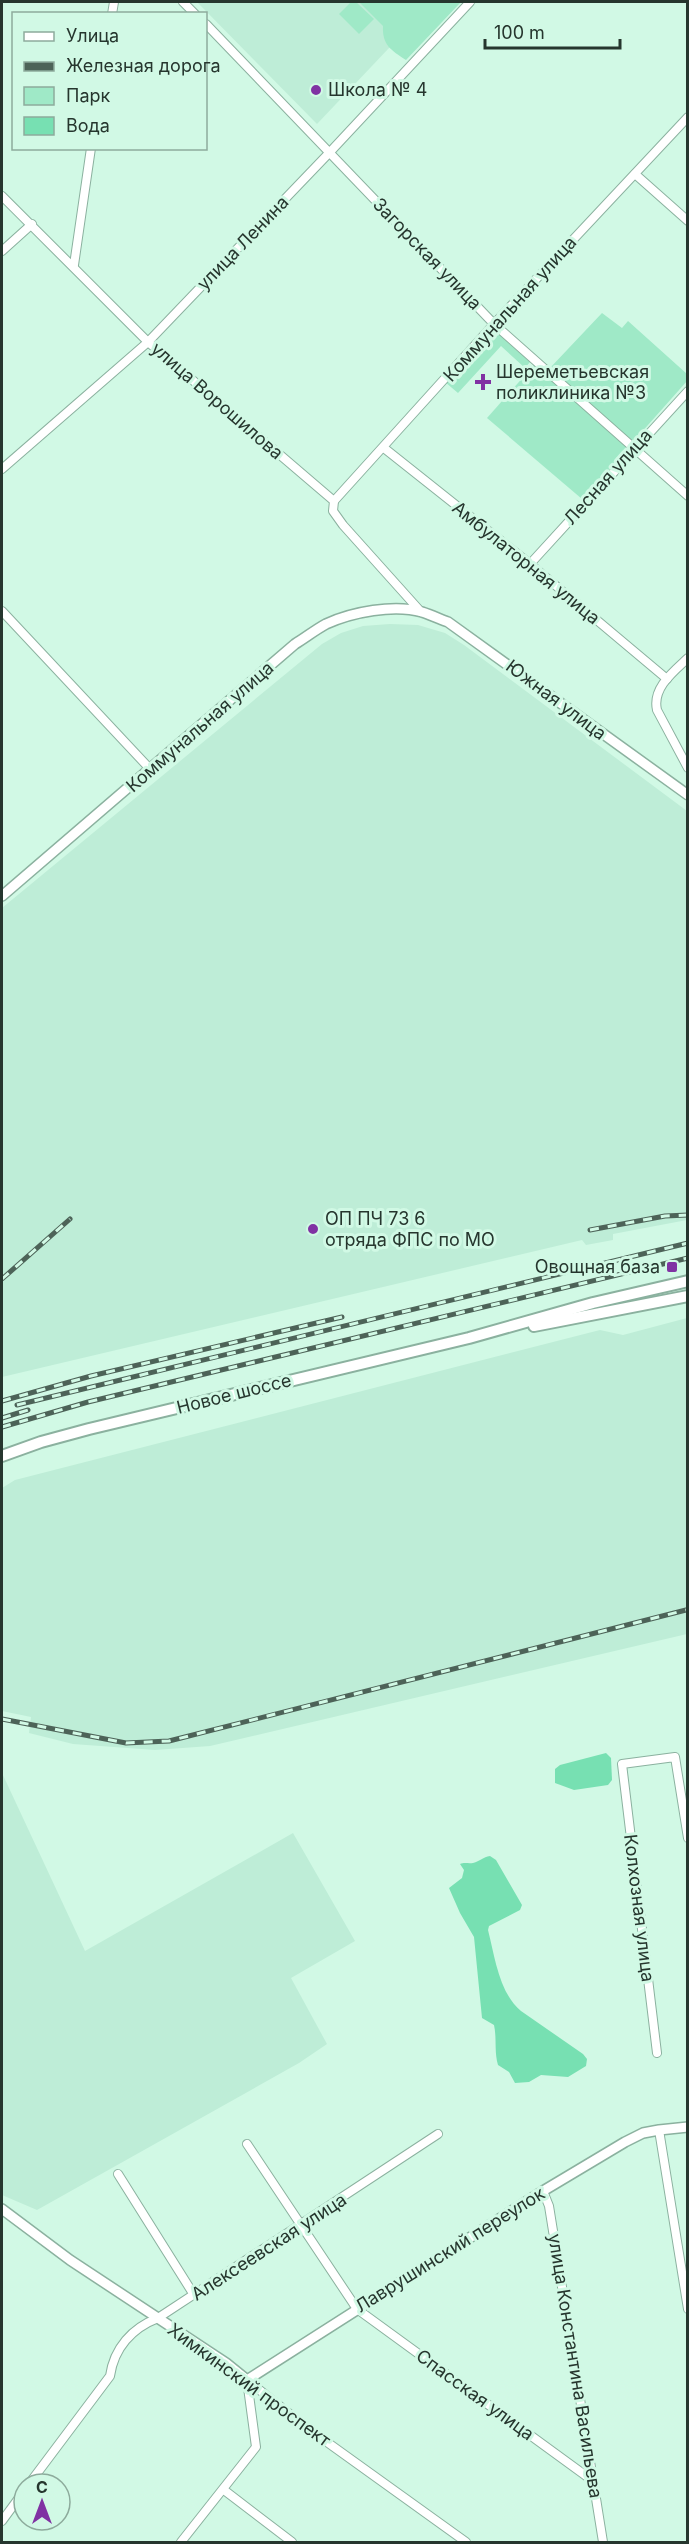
<svg xmlns="http://www.w3.org/2000/svg" width="689" height="2544" viewBox="0 0 689 2544" font-family="Inter,sans-serif">
<style>
.built{fill:#beedd7}
.green{fill:#9fe9c7}
.water{fill:#77e0b2}
.lines{fill:none;stroke-linecap:round;stroke-linejoin:round}
.minor-casing{stroke:#8bb19f;stroke-width:10}
.tertiary-casing{stroke:#8bb19f;stroke-width:12}
.secondary-casing{stroke:#8bb19f;stroke-width:14}
.minor{stroke:#fff;stroke-width:8}
.tertiary{stroke:#fff;stroke-width:9}
.secondary{stroke:#fff;stroke-width:10}
.rail-casing{stroke:#4d6358;stroke-width:5}
.rail{stroke:#d1f9e5;stroke-width:3;stroke-dasharray:9;stroke-linecap:butt}
.poi-dot{fill:#8032a3;stroke:#d1f9e5;stroke-width:2}
.labels{text-anchor:middle;stroke-width:6;stroke-linejoin:round;paint-order:stroke}
.poi-label{font-size:18px;fill:#26362e;stroke:#d1f9e5;text-anchor:start}
.street-label{font-size:18px;fill:#26362e;stroke:#d1f9e5}
</style>
<rect width="100%" height="100%" fill="#d1f9e5"/>
<g class="built">
<polygon points="197,2 377,2 407,29 317,124"/>
<polygon points="390,624 418,625 445,633 464,645 687,811 687,1220 613,1234 613,1240 586,1245 582,1240 2,1377 2,908 322,644 341,633 363,626"/>
<polygon points="687,1318 687,1634 210,1746 155,1750 73,1744 29,1733 31,1717 2,1711 2,1488 15,1480 600,1330 623,1335"/>
<polygon points="2,1773 85,1951 293,1833 355,1941 291,1978 327,2044 299,2063 37,2210 2,2195"/>
</g>
<g class="green">
<polygon points="351,2 356,2 374,19 359,34 339,14"/>
<path d="M359,2H461L406,60C391,50 382,45 383,26Z"/>
<polygon points="602,313 622,328 628,321 687,374 687,381 632,443 550,368"/>
<polygon points="493,329 530,362 525,368 501,346 458,393 445,382"/>
<polygon points="534,365 628,449 582,499 487,418"/>
</g>
<g class="water">
<polygon points="606,1753 611,1758 612,1780 608,1785 574,1790 555,1783 555,1769 560,1765"/>
<path d="M490,1856L496,1860L522,1905L520,1910L489,1926L488,1930C495,1957 499,1993 521,2011L583,2054L587,2059L586,2066L568,2077L541,2075L529,2082L515,2083L509,2072L498,2065C494,2051 497,2039 494,2025L482,2018L474,1937L460,1913L449,1888L462,1878L464,1870L460,1864C465,1862 468,1864 473,1863C480,1861 483,1857 490,1856Z"/>
</g>
<g class="lines">
<defs>
<g id="minor">
<polyline points="183,2 195,14"/>
<polyline points="112,14 114,2"/>
<polyline points="206,24 494,324 688,496"/>
<polyline points="635,174 688,221"/>
<polyline points="2,196 148,342 334,501 333,511 343,525 421,612"/>
<polyline points="2,251 32,224"/>
<polyline points="74,265 91,148"/>
<polyline points="384,448 530,564 667,679"/>
<polyline points="2,469 148,342 330,152 470,2"/>
<polyline points="334,501 494,324 688,117"/>
<polyline points="530,564 688,391"/>
<polyline points="2,611 151,770"/>
<path d="M688,658C673,672 652,688 657,710L688,768"/>
<polyline points="657,2053 622,1764 675,1757 688,1838"/>
<polyline points="659,2130 688,2309"/>
<polyline points="247,2144 357,2309 593,2481"/>
<polyline points="118,2174 194,2295"/>
<polyline points="543,2191 549,2206 603,2542"/>
<polyline points="247,2380 306,2427 466,2542"/>
<path d="M29,2484L110,2376C114,2348 132,2328 158,2318L438,2134"/>
<polyline points="224,2490 292,2542"/>
<polyline points="2,2521 24,2491"/>
<polyline points="181,2542 256,2447 247,2380"/>
</g>
<g id="tertiary">
<path d="M2,896L295,644C305,638 315,630 326,624C352,612 394,604 422,612C431,615 440,619 448,622L688,795"/>
<polyline points="2,2209 70,2260 226,2363 247,2380 543,2191 625,2142 643,2133 659,2130 688,2127"/>
</g>
<g id="secondary">
<polyline points="534,1326 688,1296"/>
<polyline points="2,1456 41,1442 89,1429 469,1338 593,1303 688,1281"/>
</g>
</defs>
<use href="#minor" class="minor-casing"/>
<use href="#tertiary" class="tertiary-casing"/>
<use href="#secondary" class="secondary-casing"/>
<use href="#minor" class="minor"/>
<use href="#tertiary" class="tertiary"/>
<use href="#secondary" class="secondary"/>
<defs>
<g id="rail">
<polyline points="590,1230 665,1216 688,1215"/>
<polyline points="2,1279 70,1219"/>
<polyline points="2,1401 91,1376 342,1317"/>
<polyline points="17,1405 688,1243"/>
<polyline points="2,1418 28,1410"/>
<polyline points="2,1427 88,1402 688,1258"/>
<polyline points="2,1719 126,1743 169,1741 686,1610"/>
</g>
</defs>
<use href="#rail" class="rail-casing"/>
<use href="#rail" class="rail"/>
</g>
<g class="poi-dot">
<circle cx="316" cy="90" r="6"/>
<path d="M480 373h6v6h6v6h-6v6h-6v-6h-6v-6h6z"/>
<circle cx="313" cy="1229" r="6"/>
<rect x="666" y="1261" width="12" height="12" rx="3"/>
</g>
<g class="labels">
<g class="poi-label">
<text x="328" y="96">Школа № 4</text>
<text x="496" y="378">Шереметьевская<tspan x="496" dy="21">поликлиника №3</tspan></text>
<text x="325" y="1225">ОП ПЧ 73 6<tspan x="325" dy="21">отряда ФПС по МО</tspan></text>
<text x="660" y="1273" text-anchor="end">Овощная база</text>
</g>
<g class="street-label">
<text transform="translate(243 243) rotate(-46)" y="6">улица Ленина</text>
<text transform="translate(427 254) rotate(46)" y="6">Загорская улица</text>
<text transform="translate(510 309) rotate(-48)" y="6">Коммунальная улица</text>
<text transform="translate(217 401) rotate(41)" y="6">улица Ворошилова</text>
<text transform="translate(608 477) rotate(-48)" y="6">Лесная улица</text>
<text transform="translate(526 563) rotate(39)" y="6">Амбулаторная улица</text>
<text transform="translate(556 700) rotate(37)" y="6">Южная улица</text>
<text transform="translate(200 727) rotate(-41)" y="6">Коммунальная улица</text>
<text transform="translate(234 1394) rotate(-14)" y="6">Новое шоссе</text>
<text transform="translate(639 1908) rotate(83)" y="6">Колхозная улица</text>
<text transform="translate(269 2247) rotate(-33)" y="6">Алексеевская улица</text>
<text transform="translate(450 2250) rotate(-32)" y="6">Лаврушинский переулок</text>
<text transform="translate(575 2366) rotate(81)" y="6">улица Константина Васильева</text>
<text transform="translate(249 2385) rotate(36)" y="6">Химкинский проспект</text>
<text transform="translate(475 2395) rotate(36)" y="6">Спасская улица</text>
</g>
</g>
<rect width="689" height="2544" fill="none" stroke="#26362e" stroke-width="6"/>
<rect x="12" y="12" width="195" height="138" fill="#d1f9e5" stroke="#8dab9c" stroke-width="1.5"/>
<rect x="24" y="32" width="30" height="9" fill="#ffffff" stroke="#8dab9c" stroke-width="1.5"/>
<text x="66" y="42" font-size="18" fill="#26362e">Улица</text>
<rect x="24" y="62" width="30" height="9" fill="#4d6358" stroke="#8dab9c" stroke-width="1.5"/>
<text x="66" y="72" font-size="18" fill="#26362e">Железная дорога</text>
<rect x="24" y="87" width="30" height="18" fill="#9fe9c7" stroke="#8dab9c" stroke-width="1.5"/>
<text x="66" y="102" font-size="18" fill="#26362e">Парк</text>
<rect x="24" y="117" width="30" height="18" fill="#77e0b2" stroke="#8dab9c" stroke-width="1.5"/>
<text x="66" y="132" font-size="18" fill="#26362e">Вода</text>
<g transform="translate(42 2502)"><circle r="28" fill="#d1f9e5" stroke="#8dab9c" stroke-width="1.5"/>
<path d="M0-4.5L10 22L0 15L-10 22Z" fill="#8032a3"/>
<text y="-9" font-size="16" font-weight="bold" text-anchor="middle" fill="#26362e">С</text>
</g>
<path d="M485 39v9h135v-9" fill="none" stroke="#26362e" stroke-width="3"/>
<text x="494" y="39" font-size="18" fill="#26362e" stroke="#d1f9e5" stroke-width="4.5" paint-order="stroke">100 m</text>
</svg>
